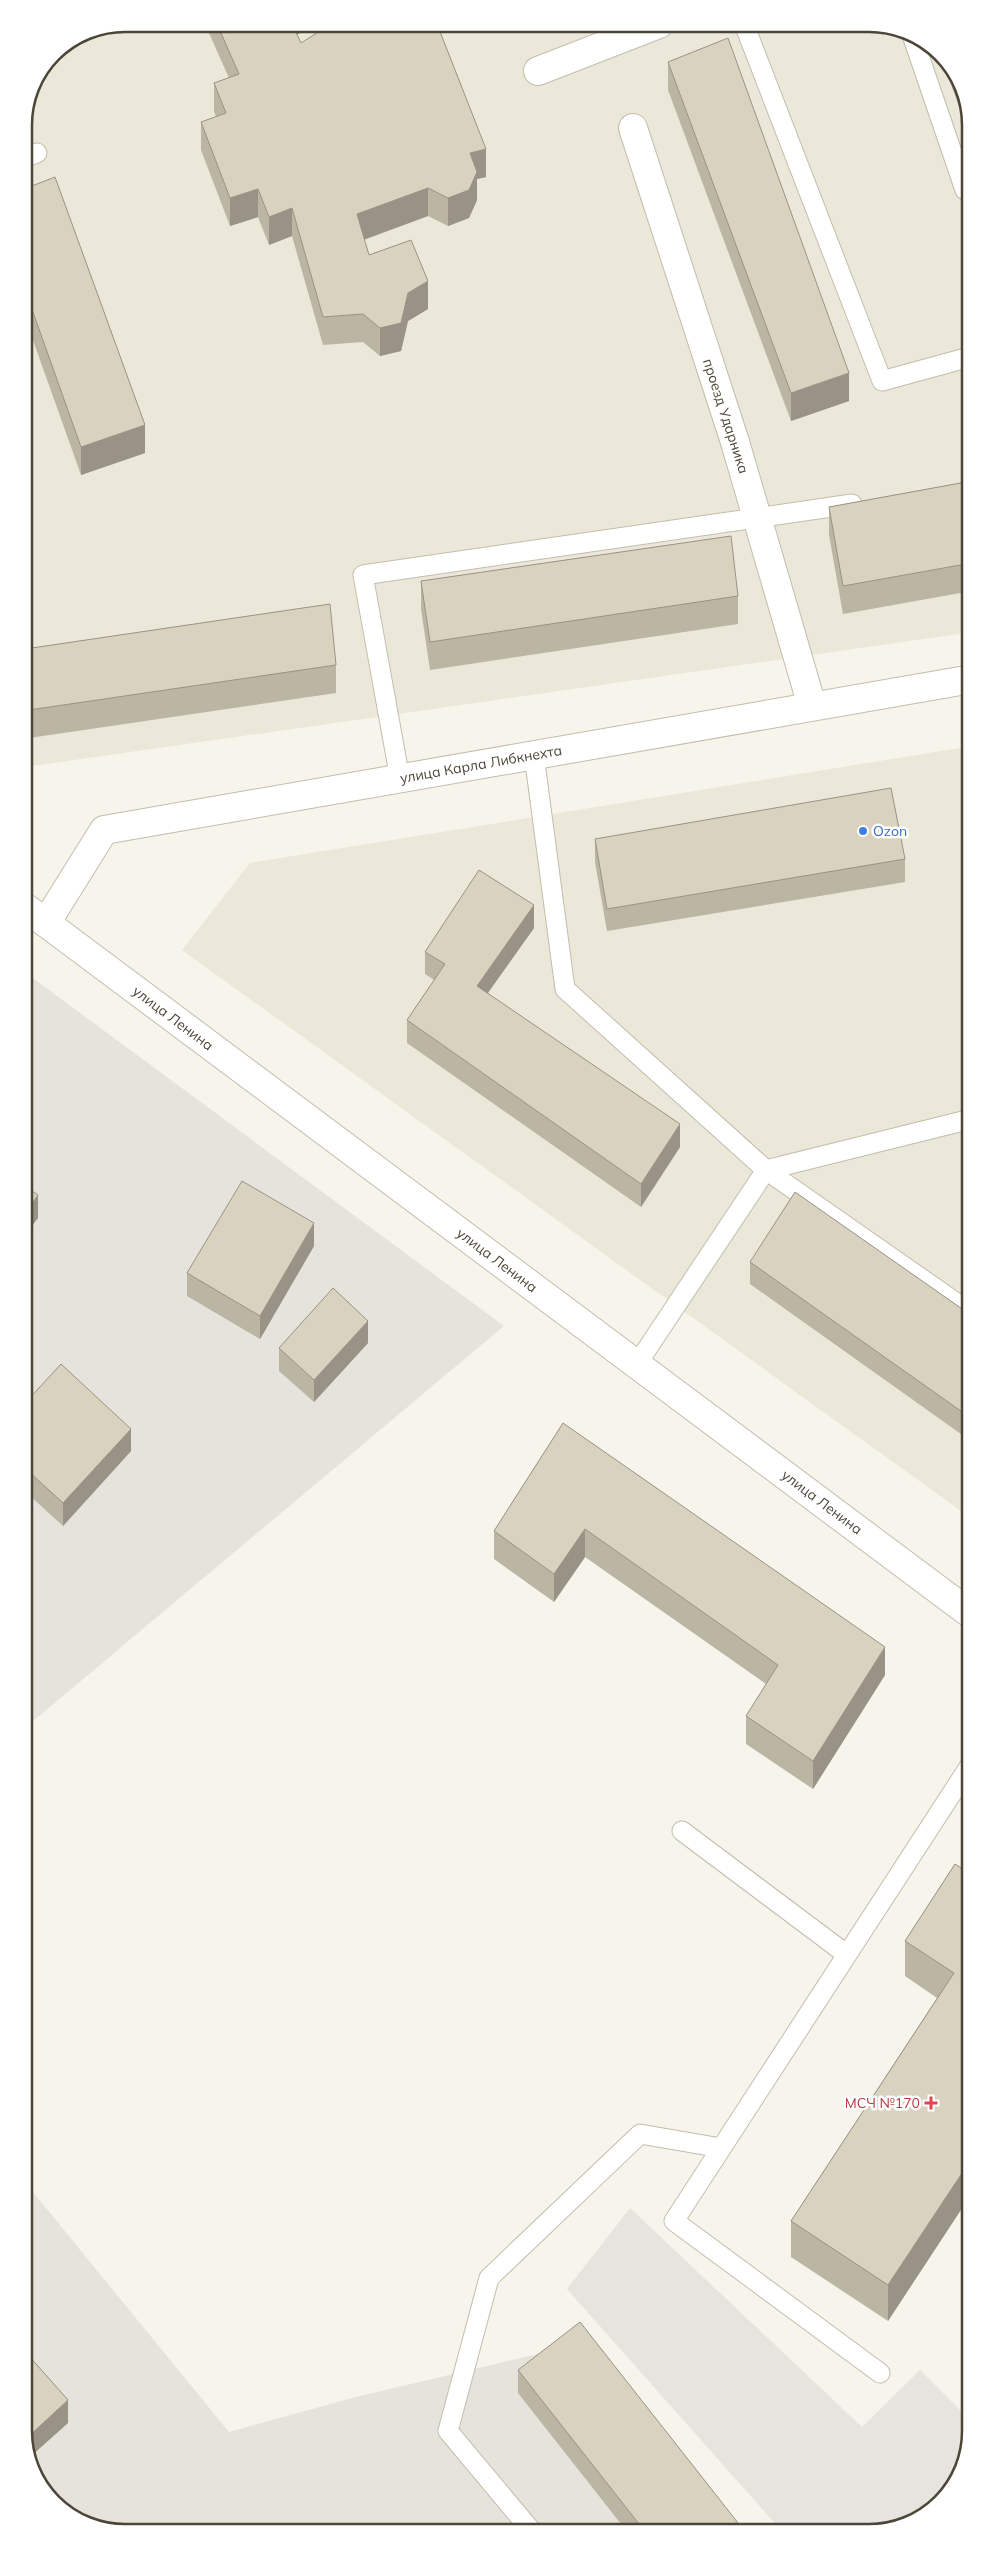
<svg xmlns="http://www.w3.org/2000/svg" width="994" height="2556" viewBox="0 0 994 2556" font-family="Mulish,sans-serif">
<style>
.residential{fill:#ebe7d9}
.industrial{fill:#e6e3dc}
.parking{fill:#e5e4df}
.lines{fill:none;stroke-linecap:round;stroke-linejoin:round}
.service-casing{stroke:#c3beac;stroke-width:21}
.minor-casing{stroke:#c3beac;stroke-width:30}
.service{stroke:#fff;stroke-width:19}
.minor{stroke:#fff;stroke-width:28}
.wall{fill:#bbb5a4}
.shaded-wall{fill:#989386}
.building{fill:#d9d2bf;stroke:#989386}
.shop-dot{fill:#3f7fe0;stroke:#fff;stroke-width:2}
.health-dot{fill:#e0444e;stroke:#fff;stroke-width:2}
.labels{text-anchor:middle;stroke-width:5;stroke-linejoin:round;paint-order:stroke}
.street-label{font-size:14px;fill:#4c4638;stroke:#fff}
.shop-label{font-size:14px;fill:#366cbe;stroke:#fff;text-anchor:start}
.health-label{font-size:14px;fill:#be3a42;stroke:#fff;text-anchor:end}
.rim{fill:none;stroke:#4c4638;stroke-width:2.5}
</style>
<rect width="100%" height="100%" fill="#f6f4eb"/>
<g class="residential">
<polygon points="125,24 876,24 931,45 965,93 966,633 25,767 24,119 34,81 54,53 87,31"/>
<polygon points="966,747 968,1516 182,950 250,863"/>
</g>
<g class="industrial">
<polygon points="26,973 504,1326 27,1726"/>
<polygon points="28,2186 229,2432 356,2397 580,2344 725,2528 118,2532 63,2511 29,2463"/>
</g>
<polygon class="parking" points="630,2208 862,2427 920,2370 970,2420 970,2431 949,2492 901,2527 779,2528 567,2289"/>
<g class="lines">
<defs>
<g id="service">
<polyline points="744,24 882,381 966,358"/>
<polyline points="913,38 965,190"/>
<polyline points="24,158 37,153"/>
<polyline points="534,755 565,989 766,1170 968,1311"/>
<polyline points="400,779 363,575 852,504"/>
<polyline points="637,1364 766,1170 967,1120"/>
<polyline points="682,1831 846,1954"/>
<polyline points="880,2373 674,2221 969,1767"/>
<polyline points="530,2529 448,2431 489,2278 640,2134 721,2148"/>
</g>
<g id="minor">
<polyline points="538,71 659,24"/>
<polyline points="633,128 735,442 812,706"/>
<polyline points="26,908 968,1612"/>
<polyline points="46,923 104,830 966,680"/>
</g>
</defs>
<use href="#service" class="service-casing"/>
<use href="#minor" class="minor-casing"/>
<use href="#service" class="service"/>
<use href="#minor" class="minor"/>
</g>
<g class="wall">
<polygon points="205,24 315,24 315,28 297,34 301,43 486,177 477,179 477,200 469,218 448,226 428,216 364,240 369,255 428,309 408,321 401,351 380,356 363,342 323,345 292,236 269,245 258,217 230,226 201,150 201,122 216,117 214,111 214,83 229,78"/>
<polygon points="942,60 965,93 965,123"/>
<polygon points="668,62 849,401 791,421 668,90"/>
<polygon points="24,189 145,453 81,475 24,315"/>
<polygon points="966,482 966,592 843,614 829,535 829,507"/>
<polygon points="421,581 738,596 738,624 430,670 421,609"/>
<polygon points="25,649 336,665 336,693 29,738 25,713"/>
<polygon points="595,839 905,859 905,882 607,931 595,862"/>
<polygon points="534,928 488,993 680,1147 641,1207 407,1043 407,1020 434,980 425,974 425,952"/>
<polygon points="314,1246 260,1339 187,1296 187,1273"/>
<polygon points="750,1262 968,1313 968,1439 750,1284"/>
<polygon points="368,1343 314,1402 279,1371 279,1348"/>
<polygon points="27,1401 131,1451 63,1526 27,1493"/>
<polygon points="563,1423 885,1675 813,1789 746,1744 746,1716 766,1684 585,1557 554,1602 494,1559 494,1531"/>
<polygon points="955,1864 970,2196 888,2321 791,2257 791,2221 937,1998 905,1976 905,1941"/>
<polygon points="518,2370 742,2528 625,2529 518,2393"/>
</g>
<g class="shaded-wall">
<polygon points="286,24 315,24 315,28 286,38"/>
<polygon points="30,97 30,113 25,114"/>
<polygon points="486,149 486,177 477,179 477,200 469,218 448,226 448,198 470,153"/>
<polygon points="428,188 428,216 357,242 357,214"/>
<polygon points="258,189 258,217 230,226 230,198"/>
<polygon points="292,208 292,236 269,245 269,217"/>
<polygon points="428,281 428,309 408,321 401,351 380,356 380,328 408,293"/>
<polygon points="849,373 849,401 791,421 791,393"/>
<polygon points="145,425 145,453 81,475 81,447"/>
<polygon points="534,905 534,928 477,1008 477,986"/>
<polygon points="680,1124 680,1147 641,1207 641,1184"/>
<polygon points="38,1195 38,1218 26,1234 26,1212"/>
<polygon points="314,1223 314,1246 260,1339 260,1316"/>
<polygon points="368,1321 368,1343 314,1402 314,1380"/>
<polygon points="131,1429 131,1451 63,1526 63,1503"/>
<polygon points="585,1529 585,1557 554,1602 554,1574"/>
<polygon points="885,1647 885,1675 813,1789 813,1761"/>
<polygon points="970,2161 970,2196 888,2321 888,2285"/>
<polygon points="68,2400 68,2423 29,2458 29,2436"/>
</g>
<g class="building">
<polygon points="217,24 292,24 301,43 331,24 437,24 486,149 470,153 477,172 469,190 448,198 428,188 357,214 369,255 411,240 428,281 408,293 401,323 380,328 363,314 323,317 292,208 269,217 258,189 230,198 201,122 226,113 214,83 239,74"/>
<polygon points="728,38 849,373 791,393 668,62"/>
<polygon points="55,177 145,425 81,447 24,287 24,189"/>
<polygon points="966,482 966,564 843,586 829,507"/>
<polygon points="731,536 738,596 430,642 421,581"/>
<polygon points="330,604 336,665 29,710 25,684 25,649"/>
<polygon points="891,788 905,859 607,909 595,839"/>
<polygon points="479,870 534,905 477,986 680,1124 641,1184 407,1020 445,964 425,952"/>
<polygon points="242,1181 314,1223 260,1316 187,1273"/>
<polygon points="26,1187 38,1195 26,1212"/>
<polygon points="795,1192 968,1313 968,1416 750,1262"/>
<polygon points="333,1288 368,1321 314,1380 279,1348"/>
<polygon points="61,1364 131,1429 63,1503 27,1470 27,1401"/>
<polygon points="563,1423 885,1647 813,1761 746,1716 778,1665 585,1529 554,1574 494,1531"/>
<polygon points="955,1864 969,1873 970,2161 888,2285 791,2221 954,1973 905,1941"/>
<polygon points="580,2322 742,2528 643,2529 518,2370"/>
<polygon points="29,2356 68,2400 29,2436"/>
</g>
<circle class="shop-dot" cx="863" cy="831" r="5"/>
<path class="health-dot" d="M928.5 2095.5h5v5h5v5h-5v5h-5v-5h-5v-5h5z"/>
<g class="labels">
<g class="street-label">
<text transform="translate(726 416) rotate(72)" y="5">проезд Ударника</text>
<text transform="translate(481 764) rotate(-10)" y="5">улица Карла Либкнехта</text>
<text transform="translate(173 1018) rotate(37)" y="5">улица Ленина</text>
<text transform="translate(497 1260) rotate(37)" y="5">улица Ленина</text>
<text transform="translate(822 1502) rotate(37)" y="5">улица Ленина</text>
</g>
<g class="shop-label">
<text x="873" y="836">Ozon</text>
</g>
<g class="health-label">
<text x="920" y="2108">МСЧ №170</text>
</g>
</g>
<path d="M0 0H994V2556H0ZM125 32H869A93 93 0 0 1 962 125V2431A93 93 0 0 1 869 2524H125A93 93 0 0 1 32 2431V125A93 93 0 0 1 125 32Z" fill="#fff" fill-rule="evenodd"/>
<path class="rim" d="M125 32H869A93 93 0 0 1 962 125V2431A93 93 0 0 1 869 2524H125A93 93 0 0 1 32 2431V125A93 93 0 0 1 125 32Z"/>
</svg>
